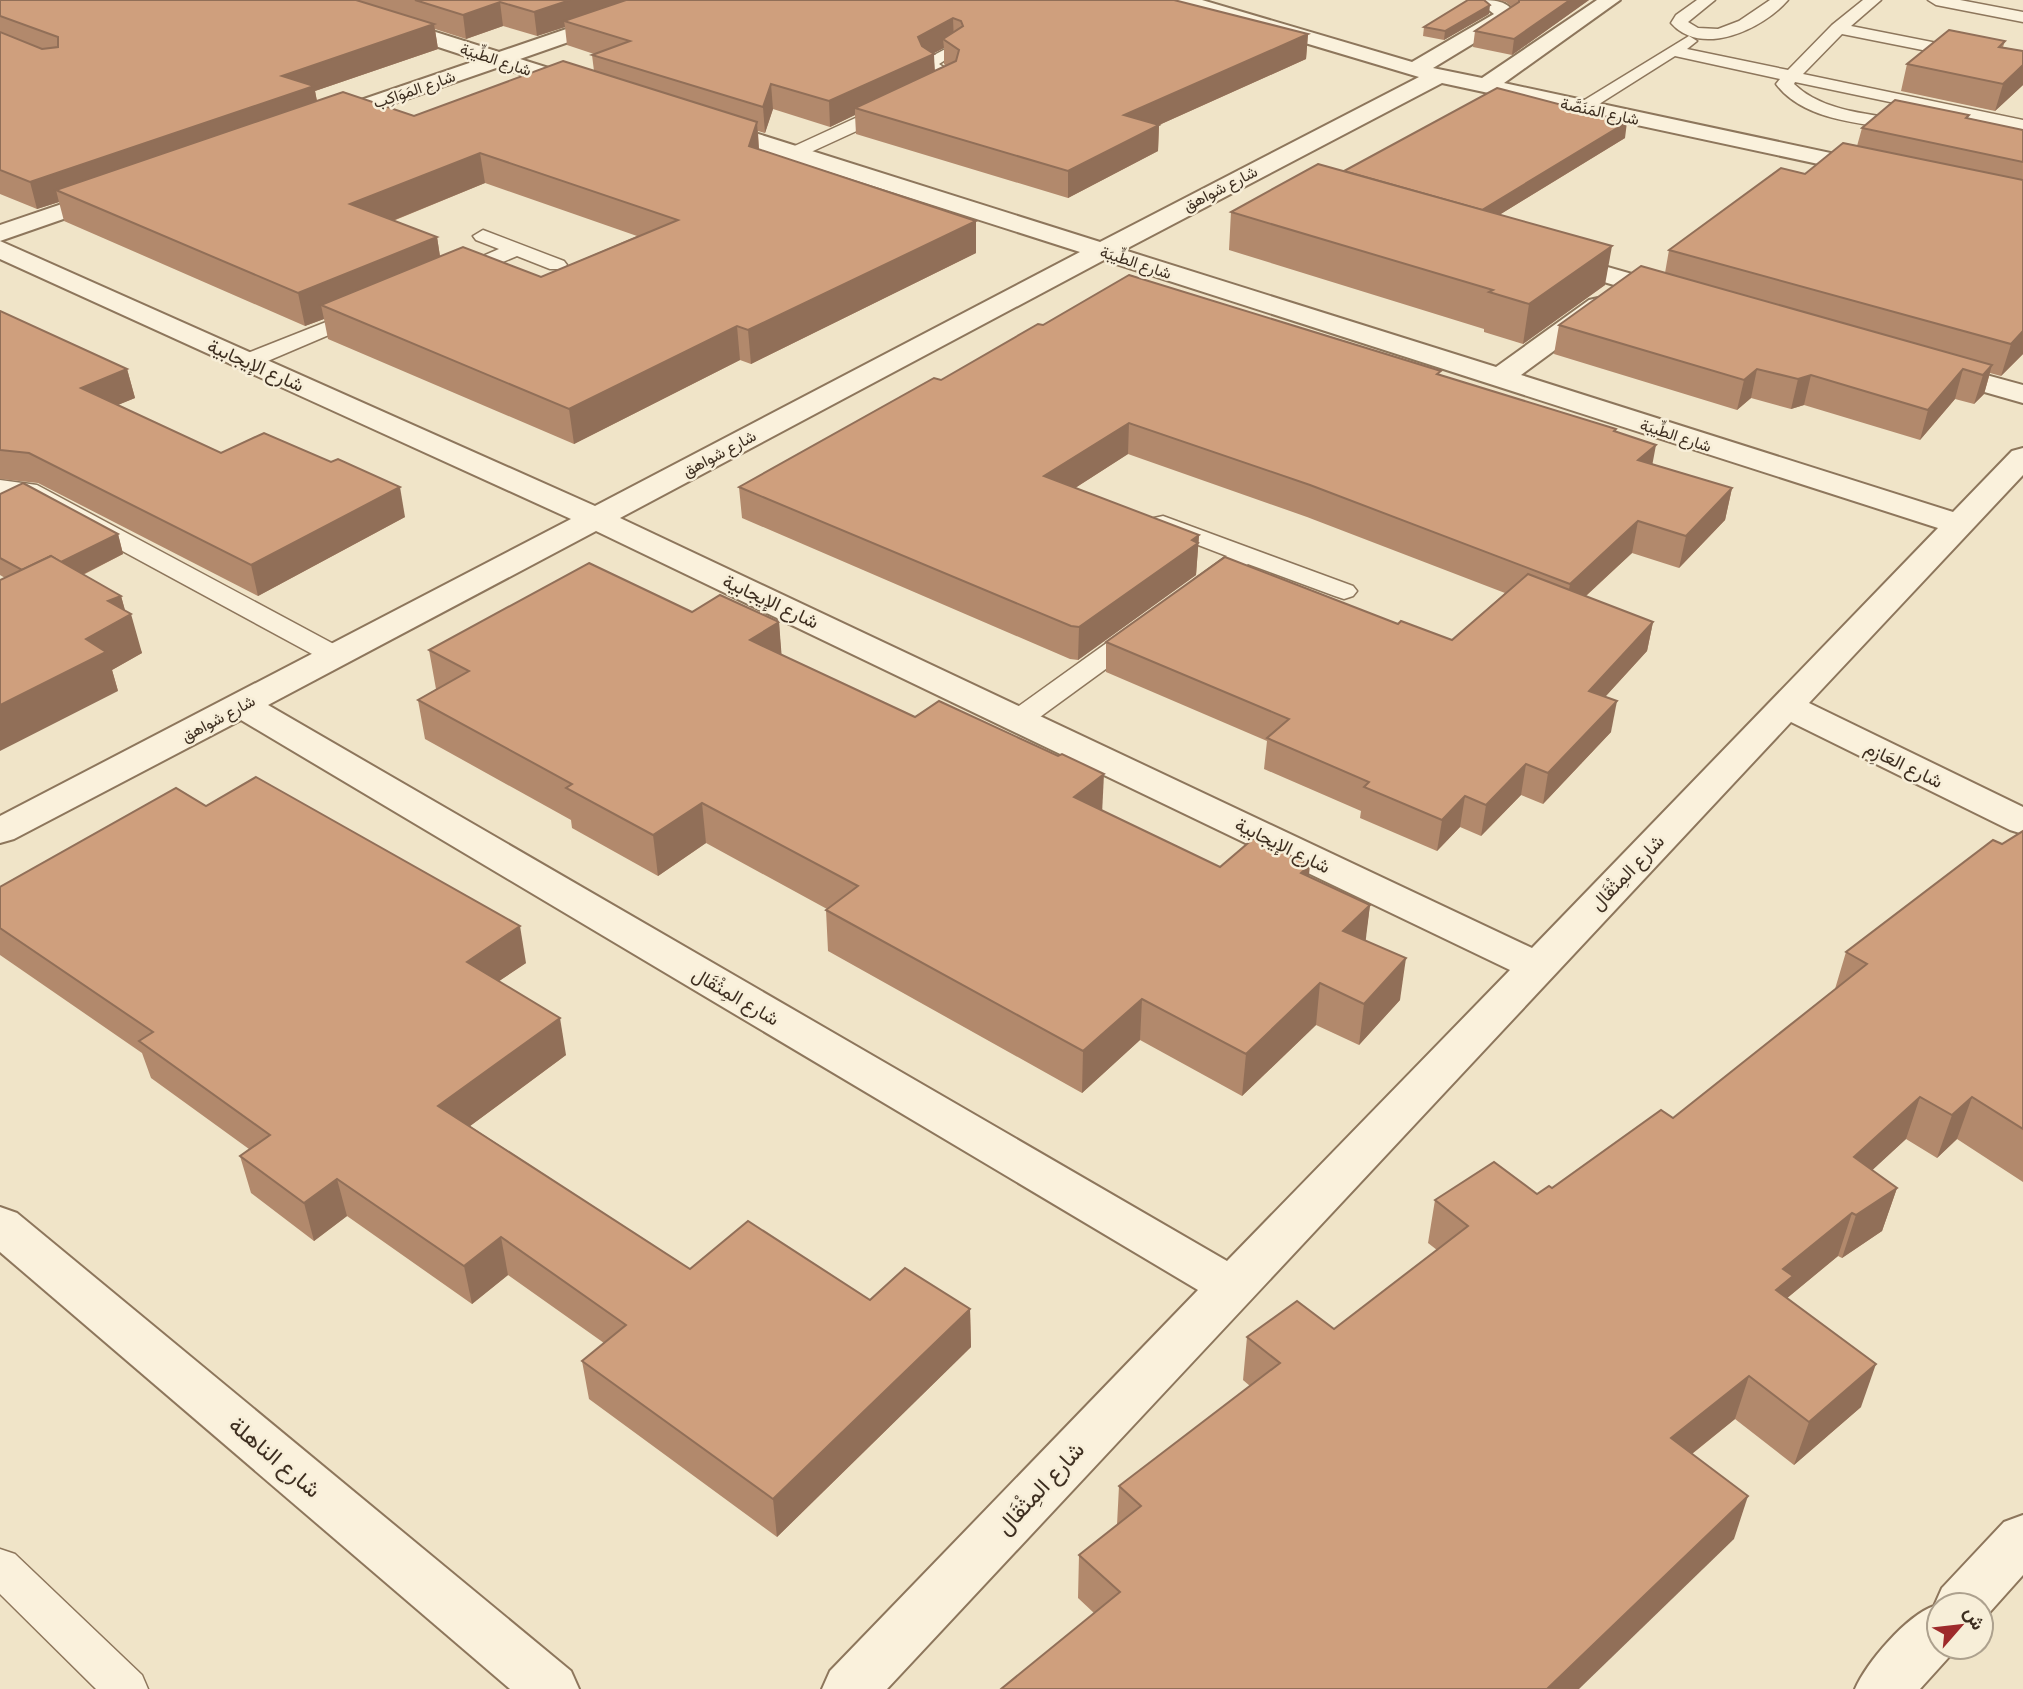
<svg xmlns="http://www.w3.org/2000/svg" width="2023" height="1689" viewBox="0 0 2023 1689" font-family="'Crimson Pro',Vazirmatn,serif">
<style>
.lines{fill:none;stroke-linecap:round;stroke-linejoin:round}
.service-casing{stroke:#8d765c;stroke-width:3}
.minor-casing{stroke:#8d765c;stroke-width:4}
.service{fill:#faf1dc;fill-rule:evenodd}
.minor{fill:#faf1dc;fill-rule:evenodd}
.wall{fill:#b2896c;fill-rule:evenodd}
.shaded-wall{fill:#916f58}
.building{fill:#cf9f7d;stroke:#916f58;stroke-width:2}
.labels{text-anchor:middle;stroke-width:5;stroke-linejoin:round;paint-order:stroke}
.far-street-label{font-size:16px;fill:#3d2e20;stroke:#f7eed8}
.street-label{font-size:19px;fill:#3d2e20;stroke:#f7eed8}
.near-street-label{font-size:23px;fill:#3d2e20;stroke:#f7eed8}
</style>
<rect width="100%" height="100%" fill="#f0e4c8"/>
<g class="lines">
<defs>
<g id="service">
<path d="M1697,0H1715L1688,22L1698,28L1718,29L1739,21L1770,0H1788C1763,29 1701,58 1671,23L1676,15Z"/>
<path d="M1863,0H1881L1851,26L2023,60V70L1842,34L1803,74L2023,120V130L1795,82L1794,84C1824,113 1873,114 1913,121L1922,126L1913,131C1869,124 1805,123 1776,84L1780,79L1675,56L1588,111H1576L1573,107L1689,36L1697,41L1687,49L1788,70L1832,25Z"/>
<polygon points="1928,0 1960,0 2023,12 2023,22 1936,5"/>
<polygon points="953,45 959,47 961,50 939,64 957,76 955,84 948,89 800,157 788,157 785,153 788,149 936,81 941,78 925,70 921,62"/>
<polygon points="483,230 564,261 567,265 564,269 550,269 517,256 462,279 448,279 445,275 448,271 499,249 476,240 473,236"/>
<polygon points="364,307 371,309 374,313 371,317 256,366 240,366 237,361 240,356"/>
<polygon points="0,480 37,485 343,649 347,655 343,661 334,663 325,661 23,497 0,494"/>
<path d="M1163,516L1353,586L1357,591L1353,596L1344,599L1335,596L1248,564C1232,575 1215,596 1194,590L1190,585L1194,580L1227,556L1154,528L1151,523L1154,518Z"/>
<polygon points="1138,625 1147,627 1151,633 1147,639 1029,725 1019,727 1009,725 1005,719 1009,713 1129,627"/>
<polygon points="0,1549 15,1554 142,1675 148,1689 96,1689 0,1594"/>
</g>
<g id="minor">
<polygon points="304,0 334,0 499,52 651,0 680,0 677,4 520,59 593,82 596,87 593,92 577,92 499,67 325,127 317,125 314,120 317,115 478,60 307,4"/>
<path d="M1171,0H1202L1412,62L1494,14L1476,0C1493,0 1510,0 1515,16L1512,20L1433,68L1482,78L1597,0H1620L1504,83L1882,164L1886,169L1882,174L1874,176L1442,83L1124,250L1496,367L1589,300L1598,298L1607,300L1611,306L1607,312L1521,375L1953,512L2012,451L2023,448V475L1809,703L2023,807V834L2010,830L1791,722L887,1689H822L830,1671L1198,1290L241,720L14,839L0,843V816L571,519L0,259V241L595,506L1080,252L701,131L698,126L701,121H717L1100,242L1419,77L1174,4ZM1104,260L1938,528L1532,948L620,518ZM596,531L1510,970L1227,1261L268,705Z"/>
<polygon points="109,188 118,190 121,195 118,200 0,241 0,225"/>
<polygon points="1555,252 1681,288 1685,294 1681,300 1672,302 1546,265 1542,260 1546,255"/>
<polygon points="1935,361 2023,385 2023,403 1925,375 1921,369 1925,363"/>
<polygon points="0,1207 17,1213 571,1671 579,1689 510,1689 0,1252"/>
<path d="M2023,1515V1575L1981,1622V1605H1939V1647H1958L1920,1689H1855C1867,1662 1906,1616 1934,1606L1942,1588L2004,1522Z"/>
</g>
</defs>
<use href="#service" class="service-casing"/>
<use href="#minor" class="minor-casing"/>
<use href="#service" class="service"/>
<use href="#minor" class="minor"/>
</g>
<g class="wall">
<path d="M0,0H1174L1308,34L1306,59L1159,125L1158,151L1068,198L856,134L855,115L830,127L773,109L765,133L758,131L759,149L976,221V253L751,364L740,360L574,444L328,339L324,319L305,326L64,221L59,202L37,209L0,194ZM503,26L537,36L565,27L567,45L594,54L592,55L594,71L414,116L317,101L315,91L438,49L435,29L466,39ZM944,48V64L946,66L935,71L933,53ZM485,183L637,236L541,277L440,256L437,237L393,221Z"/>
<polygon points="1498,0 1589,0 1512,55 1473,47 1475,31 1512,7 1506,2"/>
<polygon points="1489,14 1444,40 1423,36 1424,27"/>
<polygon points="2005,41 2003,47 2023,51 2023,85 1995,111 1901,91 1907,64"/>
<polygon points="1969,115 1968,118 2023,130 2023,354 2001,376 1990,373 1984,394 1974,404 1955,399 1920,440 1804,405 1791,409 1751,398 1737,410 1554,354 1559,325 1665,273 1669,250 1857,146 1862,128"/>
<polygon points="1625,138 1499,215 1605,285 1523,344 1484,332 1484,329 1229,250 1231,212 1344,171"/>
<polygon points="0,311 127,369 135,398 117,405 221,453 405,517 258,596 38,483 0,479"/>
<polygon points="1043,325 1441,375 1616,429 1616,431 1653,464 1732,488 1725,520 1679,568 1632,553 1586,596 1653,622 1647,651 1605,697 1611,732 1543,804 1521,795 1481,836 1460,827 1437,851 1360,818 1361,811 1264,769 1267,741 1106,672 1106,642 1398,624 1452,640 1505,593 1307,517 1128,454 1075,488 1199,535 1196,575 1078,660 1070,659 742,518 739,487 941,380"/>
<polygon points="0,494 118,534 123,554 83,575 121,596 125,611 142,653 112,670 118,691 5,578 0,575"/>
<polygon points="692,612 779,622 781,655 1220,867 1309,876 1370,905 1365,940 1400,1000 1359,1045 1316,1025 1242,1096 1140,1040 1082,1093 828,951 826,910 827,909 706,843 658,876 572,828 571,820 425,739 418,700 436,689 429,650"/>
<polygon points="206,806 526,963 499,981 566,1055 470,1126 690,1269 870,1300 970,1309 971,1347 777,1537 589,1399 582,1361 604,1343 508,1275 472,1304 347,1216 314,1241 251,1193 240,1156 249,1149 151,1078 142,1053 0,955 0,887"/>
<polygon points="2023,831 2023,1182 1957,1139 1937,1158 1906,1139 1872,1170 1897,1188 1882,1231 1842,1258 1838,1256 1787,1298 1861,1407 1794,1465 1735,1419 1692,1454 1734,1539 1094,1613 1078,1598 1079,1555 1117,1525 1119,1486 1250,1386 1243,1380 1247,1337 1334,1329 1437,1250 1428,1243 1435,1200 1537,1194 1552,1188 1673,1118 1835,989 1846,952"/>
</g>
<g class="shaded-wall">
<polygon points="570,0 643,0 564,21 565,27 537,36 534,12"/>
<polygon points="1570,0 1589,0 1512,55 1514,39"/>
<polygon points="500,2 503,26 466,39 463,15"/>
<polygon points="1490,5 1489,14 1444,40 1445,31"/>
<polygon points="953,18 954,43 943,39 944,48 923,59 934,54 935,79 855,108 855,115 830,127 829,101 918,37"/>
<polygon points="434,24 438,49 315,91 319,112 56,190 59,202 37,209 30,182 282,76"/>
<polygon points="1308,34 1306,59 1159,125 1158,151 1068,198 1068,171 1124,115"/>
<polygon points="2023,65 2023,85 1995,111 2003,84"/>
<polygon points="771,84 773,109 765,133 763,107"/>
<polygon points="757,122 759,152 749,146"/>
<polygon points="1627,122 1625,138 1478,228 1480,211"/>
<polygon points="480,153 485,183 355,236 350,204"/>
<polygon points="976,221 976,253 751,364 748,330"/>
<polygon points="437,237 442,270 321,305 324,319 305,326 298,293"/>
<polygon points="1612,246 1605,285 1523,344 1529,304"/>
<polygon points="737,326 740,360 574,444 569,409"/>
<polygon points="2023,331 2023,354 2001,376 2011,344"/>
<polygon points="1992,365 1984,394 1974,404 1983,375"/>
<polygon points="127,369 135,398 89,417 81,388"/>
<polygon points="1757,369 1751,398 1737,410 1744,380"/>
<polygon points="1963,369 1955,399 1920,440 1928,410"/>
<polygon points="1811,375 1804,405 1791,409 1798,379"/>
<polygon points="1129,423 1128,454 1044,508 1044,476"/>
<polygon points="1656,445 1650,477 1638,460"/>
<polygon points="400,487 405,517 258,596 251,565"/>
<polygon points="1732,488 1725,520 1679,568 1686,536"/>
<polygon points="1638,521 1632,553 1564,616 1570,584"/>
<polygon points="118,534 123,554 40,596 33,576"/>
<polygon points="1199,535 1196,575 1078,660 1079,627"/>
<polygon points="121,596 127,617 131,614 142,653 112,670 118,691 0,751 0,705 86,639 108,601"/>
<polygon points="779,622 782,660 750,640"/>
<polygon points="1653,622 1647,651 1583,721 1589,691"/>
<polygon points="1617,701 1611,732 1543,804 1548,773"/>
<polygon points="1526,764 1521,795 1481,836 1486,805"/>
<polygon points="1104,774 1102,814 1074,797"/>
<polygon points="1465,796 1460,827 1437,851 1442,820"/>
<polygon points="702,803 706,843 658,876 653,835"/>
<polygon points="1310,865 1306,905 1301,873"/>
<polygon points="1370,905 1365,946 1343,931"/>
<polygon points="520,926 526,963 474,998 467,962"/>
<polygon points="1406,958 1400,1000 1359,1045 1364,1004"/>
<polygon points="1320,983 1316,1025 1242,1096 1246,1054"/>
<polygon points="1142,999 1140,1040 1082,1093 1083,1051"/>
<polygon points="560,1018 566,1055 447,1143 438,1106"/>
<polygon points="1920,1097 1906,1139 1840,1200 1854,1157"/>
<polygon points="1972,1097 1957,1139 1937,1158 1952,1115"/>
<polygon points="337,1179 347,1216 314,1241 304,1203"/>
<polygon points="1897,1188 1882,1231 1842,1258 1856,1215"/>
<polygon points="1852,1213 1838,1256 1786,1299 1776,1290 1783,1269"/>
<polygon points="501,1237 508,1275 472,1304 464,1266"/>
<polygon points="970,1309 971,1347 777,1537 773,1499"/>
<polygon points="1876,1364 1861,1407 1794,1465 1809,1422"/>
<polygon points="1749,1376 1735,1419 1658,1481 1671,1438"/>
<polygon points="1748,1496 1734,1539 1579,1689 1547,1689"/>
</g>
<g class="building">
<polygon points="0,0 356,0 434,24 282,76 314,86 30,182 0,170 0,32 42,49 58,47 58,37 0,16"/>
<polygon points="415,0 570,0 534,12 500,2 463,15"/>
<polygon points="626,0 1174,0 1308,34 1124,115 1159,125 1068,171 855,108 956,61 959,50 943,39 963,26 961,21 953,18 918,37 922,46 934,54 829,101 771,84 763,107 592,55 630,41 564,21"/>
<polygon points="1468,0 1484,0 1490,5 1445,31 1424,27"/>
<polygon points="1519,0 1570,0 1514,39 1475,31 1519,2"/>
<polygon points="1949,30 2005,41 1999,47 2023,51 2023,65 2003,84 1907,64"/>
<polygon points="563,61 757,122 749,146 976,221 748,330 737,326 569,409 321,305 463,247 541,277 678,220 480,153 350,204 437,237 298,293 56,190 343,92 414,116"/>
<polygon points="1497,88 1627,122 1482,210 1344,171"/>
<polygon points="1895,100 1969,115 1966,118 2023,130 2023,162 1862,128"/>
<polygon points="1843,143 2023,180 2023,331 2011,344 1669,250 1781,168 1805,174"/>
<polygon points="1318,164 1612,246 1529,304 1489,292 1493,290 1231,212"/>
<polygon points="1641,266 1992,365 1983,375 1963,369 1928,410 1811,375 1798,379 1757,369 1744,380 1559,325"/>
<polygon points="1129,275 1441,371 1437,374 1616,429 1614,431 1656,445 1638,460 1732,488 1686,536 1638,521 1570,584 1310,485 1129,423 1044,476 1199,535 1192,540 1198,543 1079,627 1071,626 739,487 934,378 941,380 1038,324 1043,325"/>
<polygon points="0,311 127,369 81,388 221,453 264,433 331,462 338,459 400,487 251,565 29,453 0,450"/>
<polygon points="23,483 118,534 61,562 51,556 22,570 0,558 0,494"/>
<polygon points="51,556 121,596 108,601 131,614 86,639 106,652 0,705 0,580"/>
<polygon points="1225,557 1398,624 1401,621 1452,640 1528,574 1653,622 1589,691 1617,701 1548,773 1526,764 1486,805 1465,796 1442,820 1364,787 1369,782 1267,738 1289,719 1106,642"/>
<polygon points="589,563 692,612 720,595 779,622 750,640 915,717 939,701 1058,756 1062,754 1104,774 1074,797 1220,867 1254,838 1310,865 1301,873 1370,905 1343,931 1406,958 1364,1004 1320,983 1246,1054 1142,999 1083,1051 826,910 858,886 702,803 653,835 566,788 572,784 418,700 469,671 429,650"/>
<polygon points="256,777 520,926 467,962 560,1018 438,1106 690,1269 748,1221 870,1300 905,1268 970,1309 773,1499 582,1361 626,1325 501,1237 464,1266 337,1179 304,1203 240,1156 270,1135 139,1041 153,1032 0,928 0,887 176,788 206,806"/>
<polygon points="2023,831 2023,1129 1972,1097 1952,1115 1920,1097 1854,1157 1897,1188 1856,1215 1852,1213 1783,1269 1793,1276 1776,1290 1876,1364 1809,1422 1749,1376 1671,1438 1748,1496 1547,1689 1001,1689 1120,1592 1079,1555 1141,1506 1119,1486 1280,1363 1247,1337 1297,1301 1334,1329 1468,1226 1435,1200 1494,1162 1537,1194 1549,1186 1552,1188 1661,1110 1673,1118 1867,964 1846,952 1993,840 2002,844"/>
</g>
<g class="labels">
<g class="far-street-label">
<text transform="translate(496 59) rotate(18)" y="6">شارع الطِّيبَة</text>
<text transform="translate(414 89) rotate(-19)" y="6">شارع المَوَاكِب</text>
<text transform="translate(1600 111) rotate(12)" y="6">شارع المَنَصَّة</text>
<text transform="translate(1220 188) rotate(-27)" y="6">شارع شواهق</text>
<text transform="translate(1136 262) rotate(18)" y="6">شارع الطِّيبَة</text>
<text transform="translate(1676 435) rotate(18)" y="6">شارع الطِّيبَة</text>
<text transform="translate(719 453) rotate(-28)" y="6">شارع شواهق</text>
<text transform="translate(218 718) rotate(-28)" y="6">شارع شواهق</text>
</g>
<g class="street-label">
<text transform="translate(256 365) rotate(24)" y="7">شارع الإيجابية</text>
<text transform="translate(771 601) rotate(25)" y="7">شارع الإيجابية</text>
<text transform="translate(1904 764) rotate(26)" y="7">شارع العَازِم</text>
<text transform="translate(1283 845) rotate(26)" y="7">شارع الإيجابية</text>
<text transform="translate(1627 872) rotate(-46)" y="7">شارع المِثْقَال</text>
<text transform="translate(736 996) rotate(30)" y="7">شارع المِثْقَال</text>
</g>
<g class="near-street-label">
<text transform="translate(275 1457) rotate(40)" y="8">شارع الناهلة</text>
<text transform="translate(1040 1488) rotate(-47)" y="8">شارع المِثْقَال</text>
</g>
</g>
<g transform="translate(1960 1626) rotate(62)"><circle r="33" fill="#f7eed8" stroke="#ada18e" stroke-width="2"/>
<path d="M0-5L12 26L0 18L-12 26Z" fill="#9e2a2b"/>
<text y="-10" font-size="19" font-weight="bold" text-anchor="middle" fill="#3d2e20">ش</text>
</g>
</svg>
